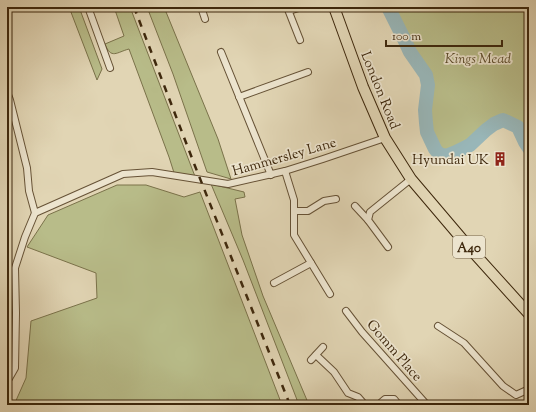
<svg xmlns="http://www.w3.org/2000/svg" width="536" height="412" viewBox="0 0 536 412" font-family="'Sorts Mill Goudy',serif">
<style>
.green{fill:#b8bc89;stroke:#7a724a}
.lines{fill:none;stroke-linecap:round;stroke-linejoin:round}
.river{stroke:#98b6b8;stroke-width:14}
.street-casing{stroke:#665236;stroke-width:8}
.primary-casing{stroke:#3d270c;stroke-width:12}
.street{stroke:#ece4ce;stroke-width:6}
.primary{stroke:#e1d5b4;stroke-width:10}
.rail{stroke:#3d270c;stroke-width:2.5;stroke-dasharray:7 7;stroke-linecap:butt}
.labels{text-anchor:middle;stroke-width:3.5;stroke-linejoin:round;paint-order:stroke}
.shield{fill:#ece4ce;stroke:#726046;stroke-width:1}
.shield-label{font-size:13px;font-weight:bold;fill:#3d270c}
.park-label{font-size:14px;font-style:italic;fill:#5c4c2b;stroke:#ece4ce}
.street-label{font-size:14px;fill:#3d270c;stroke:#ece4ce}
.poi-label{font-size:14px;fill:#3d270c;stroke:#ece4ce;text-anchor:end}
</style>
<rect width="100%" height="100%" fill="#e1d5b4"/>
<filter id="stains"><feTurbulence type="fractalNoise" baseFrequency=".005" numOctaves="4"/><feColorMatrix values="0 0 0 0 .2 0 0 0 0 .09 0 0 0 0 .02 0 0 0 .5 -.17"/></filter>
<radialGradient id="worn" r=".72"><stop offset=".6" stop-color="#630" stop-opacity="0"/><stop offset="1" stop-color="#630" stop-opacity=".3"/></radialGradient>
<g class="green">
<polygon points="69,7 79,7 102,69 97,80"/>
<path d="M114,7H130L196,179H176L169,157L129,49C117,52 111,60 105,44L124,36Z"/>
<polygon points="147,7 164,7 218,139 231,179 207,172 173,74"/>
<path d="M392,7H529V144C524,138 521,125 514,121C512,120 510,120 508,119C491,115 481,133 469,141C462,146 454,149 447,153L438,151L433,144L428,130L427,100L430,79L428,71L408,43Z"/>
<polygon points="211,184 244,192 245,197 235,199 242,235 263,296 309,405 299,405 243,260"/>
<polygon points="117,185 146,185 184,197 200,192 282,405 14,405 26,378 31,321 97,298 96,273 27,247 48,215"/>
</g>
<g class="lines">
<polyline class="river" points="388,7 405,41 410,52 426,75 428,85 425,110 426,123 427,132 435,149 439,154 446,156 456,152 470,145 486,130 494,124 503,120 518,127 525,142 529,148"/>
<defs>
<g id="street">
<polyline points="88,7 110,68"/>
<polyline points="201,7 205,19"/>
<polyline points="287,7 300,40"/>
<polyline points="289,11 302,7"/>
<polyline points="221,52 271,175"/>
<polyline points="7,92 10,100 27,168 29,191 35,213"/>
<polyline points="239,97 308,72"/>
<polyline points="285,171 294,200 294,235 330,294"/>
<polyline points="355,206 368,220"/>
<polyline points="294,211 308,211 324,201 336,199"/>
<polyline points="388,247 368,220 370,212 411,179"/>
<polyline points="274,283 311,263"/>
<polyline points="346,311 362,332 427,405"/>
<polyline points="438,326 464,343 503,386 516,395 527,390 529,388"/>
<polyline points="316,355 334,372 348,393 358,397 365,405"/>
<polyline points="311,360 323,347"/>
<polyline points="7,382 15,368 16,313 15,268 25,237 35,213 123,174 152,172 228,184 285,171 323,159 385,138"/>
<polyline points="378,405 385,399 394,399 399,405"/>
</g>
<polyline id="primary" points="334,7 363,87 385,138 411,179 473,252 529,314"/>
</defs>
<use href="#street" class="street-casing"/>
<use href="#primary" class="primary-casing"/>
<use href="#street" class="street"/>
<use href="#primary" class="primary"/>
<polyline class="rail" points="134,7 195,166 290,405"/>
</g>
<defs>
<symbol id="building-bare" viewBox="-9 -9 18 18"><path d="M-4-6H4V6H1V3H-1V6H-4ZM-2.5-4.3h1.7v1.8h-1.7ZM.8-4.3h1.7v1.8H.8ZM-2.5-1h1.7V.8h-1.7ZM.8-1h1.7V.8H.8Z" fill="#8f2418" stroke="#ece4ce" stroke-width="2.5" paint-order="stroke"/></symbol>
</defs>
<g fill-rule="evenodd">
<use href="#building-bare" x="490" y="149" width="20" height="20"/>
</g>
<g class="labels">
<rect class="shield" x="453" y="236" width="32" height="22" rx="3"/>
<g class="shield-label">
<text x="469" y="252">A40</text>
</g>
<g class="park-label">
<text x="478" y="63">Kings Mead</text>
</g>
<g class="street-label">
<text transform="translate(381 90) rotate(68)" y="5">London Road</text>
<text transform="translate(284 156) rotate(-16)" y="5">Hammersley Lane</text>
<text transform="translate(395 350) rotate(49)" y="5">Gomm Place</text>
</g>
<g class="poi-label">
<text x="489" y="164">Hyundai UK</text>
</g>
</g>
<rect width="536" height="412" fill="none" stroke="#e1d5b4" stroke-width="24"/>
<rect x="8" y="8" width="520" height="396" fill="none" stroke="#3d270c" stroke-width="2"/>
<rect x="12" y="12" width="512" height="388" fill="none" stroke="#3d270c"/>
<path d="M386 40v6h116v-6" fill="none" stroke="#3d270c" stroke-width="2"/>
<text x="392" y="40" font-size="12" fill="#3d270c" stroke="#ece4ce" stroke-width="3" paint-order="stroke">100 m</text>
<rect width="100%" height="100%" filter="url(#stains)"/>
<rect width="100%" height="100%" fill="url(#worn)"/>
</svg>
